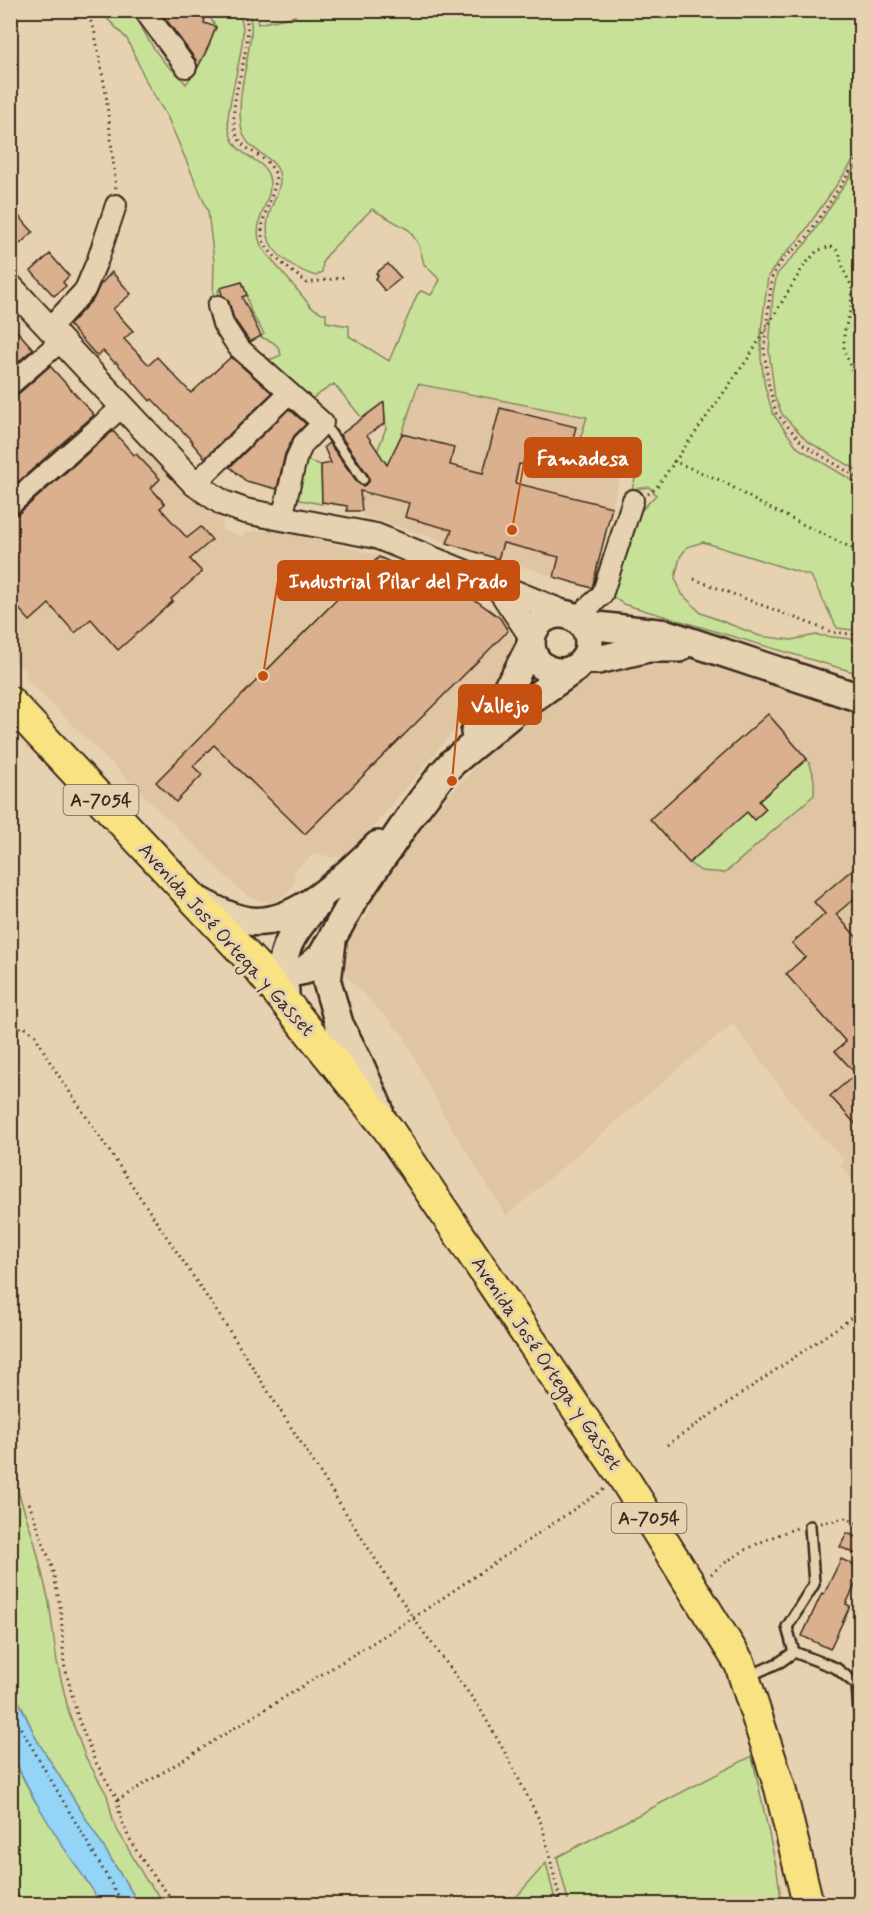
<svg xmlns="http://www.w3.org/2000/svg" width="871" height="1915" viewBox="0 0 871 1915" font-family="Mynerve,sans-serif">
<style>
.built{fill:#e0c5a3}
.green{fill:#c8e198;stroke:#82865b;stroke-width:1.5}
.water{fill:#94d4f6;stroke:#7090a0;stroke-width:1.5}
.building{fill:#dbb08e;stroke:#3b2a1e;stroke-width:1.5}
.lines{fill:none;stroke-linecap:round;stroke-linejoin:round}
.service-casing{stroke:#3b2a1e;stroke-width:14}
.minor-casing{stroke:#3b2a1e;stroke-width:24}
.tertiary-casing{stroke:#3b2a1e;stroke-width:28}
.secondary-casing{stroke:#3b2a1e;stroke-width:32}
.primary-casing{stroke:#3b2a1e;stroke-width:34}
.path{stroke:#3b2a1e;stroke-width:3;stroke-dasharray:1.5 4.5;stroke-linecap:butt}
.service{stroke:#e6d2b0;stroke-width:9}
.minor{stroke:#e6d2b0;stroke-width:20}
.tertiary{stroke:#e6d2b0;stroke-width:24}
.secondary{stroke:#e6d2b0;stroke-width:27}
.primary{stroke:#f8e281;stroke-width:30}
.labels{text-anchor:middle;stroke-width:6;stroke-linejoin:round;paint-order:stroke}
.shield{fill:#e6d2b0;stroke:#6e5c4a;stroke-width:1.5}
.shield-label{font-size:18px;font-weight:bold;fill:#3b2a1e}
.street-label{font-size:20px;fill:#3b2a1e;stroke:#e6d2b0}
.leader{fill:none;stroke:#c55010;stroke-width:2}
.callout-dot{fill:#c55010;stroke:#e6d2b0;stroke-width:2}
.callout{fill:#c55010;stroke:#c55010;stroke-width:2}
.callout-label{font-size:21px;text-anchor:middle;font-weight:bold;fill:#fff}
</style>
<rect width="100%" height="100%" fill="#e6d2b0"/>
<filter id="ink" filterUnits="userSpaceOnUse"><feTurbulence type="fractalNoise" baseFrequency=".0167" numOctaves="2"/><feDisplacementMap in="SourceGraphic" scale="12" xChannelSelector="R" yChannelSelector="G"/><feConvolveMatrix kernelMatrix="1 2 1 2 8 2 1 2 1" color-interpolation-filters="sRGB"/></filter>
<g filter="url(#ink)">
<g class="built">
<polygon points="418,384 587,417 572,465 599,465 621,470 593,589 363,516 358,486 354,472 364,487 402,434"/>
<polygon points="142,449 187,494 222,519 223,530 242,536 247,532 279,530 381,556 380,557 489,608 500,618 514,638 515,649 509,665 353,851 343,856 332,858 315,853 293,873 295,878 293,884 287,893 278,900 271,902 260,901 251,898 241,891 26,679 26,672 11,659 11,514 22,504 49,531"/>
<polygon points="676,656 701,660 860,711 860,1188 840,1165 844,1160 803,1117 733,1024 705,1046 506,1216 441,1110 403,1035 342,972 347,947 358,921 364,920 371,908 371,899 406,846 445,799 504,737 535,712 580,682 616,665"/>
</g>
<g class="green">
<path d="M297,10L860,11V151L800,238L782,257L768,276L761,332V359L765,387L773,414L798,448L860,485V631L837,628L811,576L703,542L687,547L680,557L675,578L682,594L701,613L760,636L791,640L816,635L860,640V674L623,604L611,595L641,511L656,495L649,487L632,489L639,465L625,461L621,470L599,465H572L587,417L418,384L402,434L388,464L369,495L364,487L386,428L384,405L381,404L362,418L334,384L305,403L262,358L272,359L281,355C279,343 271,341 260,337L264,334L251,312L243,283L218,290L220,301L213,300L214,262L208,211L167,116L149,87L127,39L100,11H133C142,28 152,49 166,64C173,71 180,75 186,84C200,67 209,48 216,27L206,11C217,11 233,7 240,18C251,32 227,101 228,121C230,161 262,153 269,177C273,190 265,204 261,216C258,224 257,235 260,243C263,251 271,258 276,265C288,279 300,293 311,307L322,313H326V322L349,326V336L389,361L417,295L421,291L431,295L440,280L424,264L419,245L409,230L372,209L331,250L323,261L322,272L316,276C299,271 271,255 268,236C266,227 268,217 271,209C274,199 281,188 280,178C278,153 244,155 241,125C238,104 243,81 247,60C249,44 255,26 248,11H255L258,24L295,16Z"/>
<polygon points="860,161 860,472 807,441 782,414 775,398 769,351 773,293 777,274 807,242"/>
<polygon points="302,459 321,465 322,504 294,499"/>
<path d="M807,759C814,770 815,782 814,795L725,873L701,871L689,863L747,812L754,820L766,809L759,801Z"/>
<polygon points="10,1400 18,1491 35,1544 49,1602 57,1662 69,1713 85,1756 107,1795 114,1824 146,1880 166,1904 139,1904 37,1740 11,1683"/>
<polygon points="10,1753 34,1799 93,1889 100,1904 23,1904 11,1883"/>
<polygon points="752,1756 777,1871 782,1904 569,1904 557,1857"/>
<polygon points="546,1863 556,1904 510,1904"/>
</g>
<polygon class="water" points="10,1683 37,1740 139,1904 100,1904 92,1889 62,1845 34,1799 11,1753"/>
<g class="building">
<polygon points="159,10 191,10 205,19 204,23 216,27 209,45 197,69 196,60"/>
<polygon points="10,206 33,232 10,253"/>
<polygon points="50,254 69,276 63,282 66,286 54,296 31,271"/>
<polygon points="388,264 401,278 385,291 375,279 378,276 376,273"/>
<polygon points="112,272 131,294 113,309 133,331 124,339 149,365 157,357 191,393 231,357 272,393 205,458 192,443 193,442 152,399 150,401 116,362 115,363 103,351 97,356 69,325 94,298 100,285"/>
<polygon points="242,282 247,295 242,297 261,336 250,342 234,319 229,302 222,295 220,288"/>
<polygon points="10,323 33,349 10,369"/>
<polygon points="50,366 94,415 10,489 10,397 18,394"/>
<polygon points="384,402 385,423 367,435 387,465 402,434 454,447 450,465 483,473 500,408 576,427 564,472 519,464 515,483 612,507 592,588 554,577 559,557 503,543 498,559 447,543 452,530 405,517 409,503 360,491 362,511 347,511 347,506 322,502 321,465 331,463 324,447 329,443 358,483 363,486 369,482 368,475 340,435"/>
<polygon points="289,409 306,424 294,436 285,454 277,489 246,481 230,467"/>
<polygon points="113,431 134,455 136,454 160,479 151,488 165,504 160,508 187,538 201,527 212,540 190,559 202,572 171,599 173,601 118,650 91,619 75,633 49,604 30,621 10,599 10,517 18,514"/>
<polygon points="379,557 478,602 500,618 508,631 305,834 214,745 193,766 202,775 176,802 156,782"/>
<polygon points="768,714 807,759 759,801 766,809 754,820 747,812 689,863 650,819"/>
<polygon points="861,862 861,893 836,914 861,942 861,1130 830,1096 856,1074 835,1051 846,1042 786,974 805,957 792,943 825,914 814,902"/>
<polygon points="847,1533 861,1539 861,1545 856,1554 840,1547"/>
<polygon points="841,1559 861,1568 861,1573 846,1604 850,1606 830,1649 802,1636 822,1593 824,1594"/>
</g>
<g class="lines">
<defs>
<g id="service">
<polyline points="323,423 363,479"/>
<polyline points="794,1652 836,1668 857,1685 860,1727"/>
<polyline points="747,1677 780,1662 794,1652 787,1627 814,1584 810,1526"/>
</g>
<g id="minor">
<polyline points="144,10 186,67"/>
<polyline points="218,306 223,324 238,347 323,423 303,444 296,459 282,518"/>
<polyline points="49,329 85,290 98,259 116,205"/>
<polyline points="10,385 62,340"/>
<polyline points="195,484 289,393"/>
<polyline points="10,505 122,407"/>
<polyline points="576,618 602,595 633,500"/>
</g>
<g id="tertiary">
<polyline points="10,286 195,484 223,503 245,511 376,536 569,615"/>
<polyline points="498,587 532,637"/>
</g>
<g id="secondary">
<circle cx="560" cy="643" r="29"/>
<polyline points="576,618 597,626 667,634 860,698"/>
<polyline points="584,660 598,660 648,648 679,648"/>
<polyline points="475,732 514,678 531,645"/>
<path d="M197,900C214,909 230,918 249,921C297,927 346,875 378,845"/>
<polyline points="332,941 327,982 339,1024 360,1065 379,1109"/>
<polyline points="257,967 281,975 305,970 322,956 354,899 414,811 443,773 453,762 519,708 576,668"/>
<path d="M285,991C275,954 294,930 318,903"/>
</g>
<polyline id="primary" points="10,702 257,967 388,1129 623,1477 740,1664 780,1788 808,1904"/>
</defs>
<use href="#service" class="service-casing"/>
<use href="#minor" class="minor-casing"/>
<use href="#tertiary" class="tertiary-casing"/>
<use href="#secondary" class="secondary-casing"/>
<use href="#primary" class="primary-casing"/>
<g class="path">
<polyline points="86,10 94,29 106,94 116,188"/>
<path d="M244,10C256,43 232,85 234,119C235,155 260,147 274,171C283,188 251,224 266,246C276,261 294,272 307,283L345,277"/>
<polyline points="860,156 805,240 784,258 772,276 764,348 768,382 776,413 804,445 860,479"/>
<polyline points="673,461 722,481 761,504 860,552"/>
<polyline points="648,494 656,488 749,357 803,267 817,251 831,246 839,252 844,271 852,287 851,307 844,333 844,350 854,375 859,398 860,399"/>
<polyline points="694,579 832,632 860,635"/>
<polyline points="10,1034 23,1026 35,1035 51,1064 225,1324 413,1618 479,1707 508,1758 542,1825 561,1904"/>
<polyline points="667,1445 860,1312"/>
<polyline points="29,1503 52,1567 61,1611 64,1664 78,1718 95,1761 118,1800"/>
<polyline points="821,1523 846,1518 860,1525"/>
<path d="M711,1574C735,1553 766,1538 797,1528"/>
<polyline points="10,1700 16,1720 123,1904"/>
<polyline points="10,1893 17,1904"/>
<path d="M176,1904C155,1878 118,1834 118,1800L413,1618L604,1489"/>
<polyline points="553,1904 559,1897"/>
</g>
<use href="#service" class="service"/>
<use href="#minor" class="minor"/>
<use href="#tertiary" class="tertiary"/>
<use href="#secondary" class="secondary"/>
<use href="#primary" class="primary"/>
</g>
</g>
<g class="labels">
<g class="shield">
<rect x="63.5" y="785" width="75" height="30" rx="4.5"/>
<rect x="611.5" y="1503" width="75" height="30" rx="4.5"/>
</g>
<g class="shield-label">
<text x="101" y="806">A-7054</text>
<text x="649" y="1524">A-7054</text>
</g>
<g class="street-label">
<text transform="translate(227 939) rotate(48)" y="7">Avenida José Ortega y Gasset</text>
<text transform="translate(547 1363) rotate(56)" y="7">Avenida José Ortega y Gasset</text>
</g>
</g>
<path class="leader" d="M512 530L525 457M263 676L278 580M452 781L459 705"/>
<g class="callout-dot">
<circle cx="512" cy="530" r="6"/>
<circle cx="263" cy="676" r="6"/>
<circle cx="452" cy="781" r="6"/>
</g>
<g class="callout">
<rect x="525" y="438" width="116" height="39" rx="6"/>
<rect x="278" y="561" width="241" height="39" rx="6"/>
<rect x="459" y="685" width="82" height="39" rx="6"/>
</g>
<g class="callout-label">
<text x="583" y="465">Famadesa</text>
<text x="398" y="588">Industrial Pilar del Prado</text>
<text x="500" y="712">Vallejo</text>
</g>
<rect width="871" height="1915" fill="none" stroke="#e6d2b0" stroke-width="36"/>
<rect x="18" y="18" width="835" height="1879" fill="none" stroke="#3b2a1e" stroke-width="2" filter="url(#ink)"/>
</svg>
